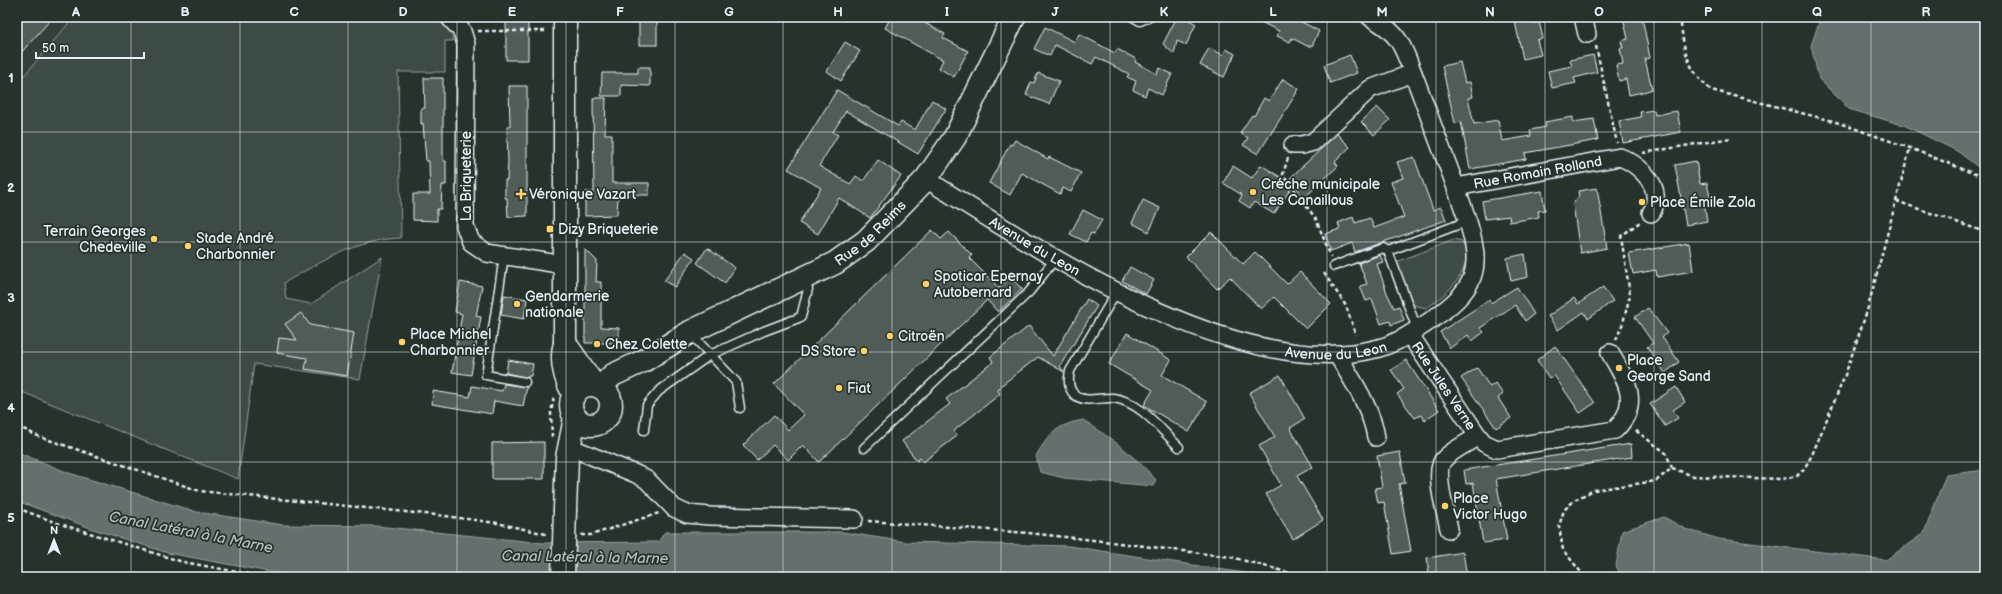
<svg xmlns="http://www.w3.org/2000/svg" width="2002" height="594" viewBox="0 0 2002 594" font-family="'Balsamiq Sans',sans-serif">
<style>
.built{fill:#333f3a}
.green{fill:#3e4b47;stroke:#939ea0}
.water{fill:#636f6d;stroke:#98a3a5}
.building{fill:#505c59;stroke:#e8f1f8}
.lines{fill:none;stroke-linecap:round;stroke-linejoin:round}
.lane-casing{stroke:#e8f1f8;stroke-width:11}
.street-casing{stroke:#e8f1f8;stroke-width:20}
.secondary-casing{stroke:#e8f1f8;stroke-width:25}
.path{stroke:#e8f1f8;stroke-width:2.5;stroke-dasharray:4 3;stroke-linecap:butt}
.lane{stroke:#26332d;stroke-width:8}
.street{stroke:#26332d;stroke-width:17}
.secondary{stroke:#26332d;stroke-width:22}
.secondary-bridge-casing{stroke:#e8f1f8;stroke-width:25;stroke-linecap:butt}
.secondary-bridge{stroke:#26332d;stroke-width:22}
.grid{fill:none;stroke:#e8f1f8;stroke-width:1;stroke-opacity:0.55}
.poi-dot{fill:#ffd166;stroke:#26332d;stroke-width:1.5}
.labels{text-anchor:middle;stroke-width:3.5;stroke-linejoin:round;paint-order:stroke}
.street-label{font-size:14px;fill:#e8f1f8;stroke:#26332d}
.poi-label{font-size:14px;fill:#e8f1f8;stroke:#26332d;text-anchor:start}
.water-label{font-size:15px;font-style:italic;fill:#b3bdc0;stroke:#26332d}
.neatline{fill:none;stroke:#e8f1f8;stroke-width:1.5}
.grid-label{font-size:13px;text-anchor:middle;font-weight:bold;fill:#e8f1f8}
</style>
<rect width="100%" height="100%" fill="#26332d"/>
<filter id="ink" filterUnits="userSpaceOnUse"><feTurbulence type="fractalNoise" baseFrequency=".025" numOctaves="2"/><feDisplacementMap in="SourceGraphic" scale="8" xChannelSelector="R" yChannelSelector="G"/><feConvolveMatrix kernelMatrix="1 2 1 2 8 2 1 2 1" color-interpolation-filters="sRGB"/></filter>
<g filter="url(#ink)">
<polygon class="built" points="17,17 74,17 17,84"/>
<g class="green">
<path d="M74,17H433C444,22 452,29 453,41H445V72H398L401,238C359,239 320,262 284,283L286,299L311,304L382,257L360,379L254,364L238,479L17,390V84Z"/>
<path d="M1454,240L1462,242C1477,268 1446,296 1426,308L1413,305L1396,262Z"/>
</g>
<g class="water">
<polygon points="1829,17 1985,17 1985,172 1957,151 1906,126 1849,109 1819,79 1811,46 1819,22"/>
<path d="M1083,420C1110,437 1134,455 1156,480L1153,486L1064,478L1040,472L1036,456C1049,434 1056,425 1083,420Z"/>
<polygon points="17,452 69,473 197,512 283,525 376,526 543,543 658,542 665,532 842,532 906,542 1069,546 1271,577 312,577 269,572 168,553 93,529 17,501"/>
<polygon points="1985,470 1985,577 1622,577 1616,566 1622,531 1664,517 1685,529 1719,539 1886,560 1924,533 1946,475"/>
</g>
<g class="building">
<polygon points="17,17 53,17 17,57"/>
<polygon points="506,17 525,17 525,19 528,19 528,60 506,60"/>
<rect x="639" y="17" width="18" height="28"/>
<polygon points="891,17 914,17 945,34 943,38 968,51 954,77 939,68 943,60 885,28"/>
<polygon points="1177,17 1184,17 1196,24 1186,45 1177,41 1174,54 1163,44"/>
<polygon points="1251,17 1292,17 1319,31 1312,46 1307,46 1292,38 1290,42 1277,36 1279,31"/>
<polygon points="1514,17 1532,17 1533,24 1539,22 1543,38 1537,40 1541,55 1523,59"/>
<polygon points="1623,17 1642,17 1650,58 1645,59 1652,89 1647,91 1629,95 1626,79 1619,81 1616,65 1623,64 1620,48 1623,48 1621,41 1628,39"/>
<polygon points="1045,27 1075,42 1079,34 1115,53 1117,49 1136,59 1135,62 1157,74 1159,68 1172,74 1162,95 1148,88 1145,96 1133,90 1136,81 1127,77 1129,74 1096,57 1092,64 1055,45 1050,56 1034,49"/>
<polygon points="845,42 860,51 841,81 827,71"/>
<polygon points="1209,48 1223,55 1226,49 1235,54 1224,77 1200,65"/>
<polygon points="1350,55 1357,73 1330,83 1324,65"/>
<polygon points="1593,55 1597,72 1574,78 1576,83 1552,88 1548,71 1572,66 1570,60"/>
<polygon points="1460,62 1465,83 1470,82 1473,97 1468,98 1474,124 1498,120 1502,141 1531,136 1530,130 1546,127 1545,122 1573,117 1573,122 1594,119 1598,140 1525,153 1526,159 1470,169 1461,122 1455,123 1442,66"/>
<polygon points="638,67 650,67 650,86 621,85 621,96 601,96 602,73 638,73"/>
<polygon points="1038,73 1059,81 1049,104 1026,95 1031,82 1034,83"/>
<polygon points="424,78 443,78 443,161 446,161 446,185 442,185 441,209 437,209 437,221 413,220 413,194 430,194 429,161 426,161 423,123 421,124 421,108 425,108"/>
<polygon points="1283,79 1299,89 1258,154 1243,145 1248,138 1240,133 1252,115 1254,116 1264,98 1269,101"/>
<polygon points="509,86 527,86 527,216 508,217 507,198 505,198 505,180 507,180 508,162 507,126 510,126"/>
<polygon points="837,90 898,126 901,122 915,130 932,100 946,109 918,154 846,111 833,132 838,135 819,166 850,184 856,176 863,181 878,160 901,176 870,218 839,198 818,234 799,223 821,188 788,169"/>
<polygon points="593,98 606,98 605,134 612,134 612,183 649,183 649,195 618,195 617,215 585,216 585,192 594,192"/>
<polygon points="1377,107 1390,120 1374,135 1361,122"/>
<polygon points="1654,110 1655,115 1677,111 1681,132 1623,143 1619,121 1641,117 1640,112"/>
<polygon points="1337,134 1350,147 1335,162 1338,166 1304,198 1290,178"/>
<polygon points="1015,140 1048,159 1049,157 1081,173 1071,192 1063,188 1060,194 1022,173 1010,195 989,183 1010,144 1012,145"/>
<polygon points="1414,157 1433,210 1441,207 1446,220 1355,252 1352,243 1331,251 1325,234 1340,229 1338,223 1353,217 1355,223 1370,218 1374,228 1404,217 1391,182 1403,178 1397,162"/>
<polygon points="1696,161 1700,184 1707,183 1710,197 1703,198 1707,221 1686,225 1675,165"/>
<polygon points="1261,165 1293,185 1274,214 1254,202 1250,208 1239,201 1242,195 1223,183 1233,166 1252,178"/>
<polygon points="1597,188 1607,248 1580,253 1573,204 1579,196 1578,191"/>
<polygon points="1542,191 1545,210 1538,211 1539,217 1510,222 1509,216 1485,219 1482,201"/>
<polygon points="1143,200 1160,208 1149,232 1132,223"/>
<polygon points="1083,210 1102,220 1094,234 1091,233 1086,242 1070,234"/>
<polygon points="932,230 941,239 949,232 972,255 969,258 999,288 1010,277 1022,289 998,312 987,300 819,462 803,445 788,460 773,445 757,460 743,445 774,415 788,430 804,415 774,384"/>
<polygon points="1211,232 1243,264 1255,252 1287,284 1300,272 1331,304 1306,329 1274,297 1261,309 1230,277 1217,289 1186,257"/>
<polygon points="1689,243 1693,271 1657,277 1656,270 1633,274 1629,253"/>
<polygon points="707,248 735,268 725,283 697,263"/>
<polygon points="585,249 597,261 596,282 601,282 601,327 619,328 619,343 585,343"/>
<polygon points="685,252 694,258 675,287 664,281"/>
<polygon points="1525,254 1528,277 1511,281 1507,258"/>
<polygon points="1380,255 1383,262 1377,264 1387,293 1394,308 1399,306 1404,320 1391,325 1390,321 1381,324 1372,299 1366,301 1360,286 1367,284 1359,263"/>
<polygon points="1130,267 1154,280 1146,294 1122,281"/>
<polygon points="460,282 482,286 476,316 481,317 471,375 452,372 462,314 455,312"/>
<polygon points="1517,287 1534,314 1525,321 1515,305 1480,328 1484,332 1472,341 1468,335 1450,348 1440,332 1489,300 1491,303"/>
<polygon points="1603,287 1613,301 1588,319 1584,312 1558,330 1548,316 1574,298 1578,304"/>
<polygon points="504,295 527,299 524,319 501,315"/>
<polygon points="1087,299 1097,306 1060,366 1064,372 1038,357 999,387 1001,388 998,390 1000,394 956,429 954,432 957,436 923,462 920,458 917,461 902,441 950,404 946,399 993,362 990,357 1029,326 1053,356"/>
<polygon points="1648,308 1667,333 1662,337 1679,362 1665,373 1647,347 1653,343 1635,317"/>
<polygon points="301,313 310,325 354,333 347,376 305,369 307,358 277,353 279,338 297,340 285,324"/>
<polygon points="1127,333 1171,360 1162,375 1207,402 1189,432 1144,405 1153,390 1109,364"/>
<polygon points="1555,346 1595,403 1580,413 1554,375 1549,378 1537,360"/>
<polygon points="508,360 533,364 531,376 528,376 528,378 506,373"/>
<polygon points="1406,360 1439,410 1425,420 1421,415 1415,418 1397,394 1404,389 1391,370"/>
<polygon points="1477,368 1490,387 1495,383 1503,394 1498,398 1511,418 1496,428 1461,378"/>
<polygon points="1280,375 1305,419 1290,428 1313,467 1297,476 1323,520 1293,539 1266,494 1281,485 1259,446 1275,437 1249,393"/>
<polygon points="504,384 527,387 523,406 494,401 492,414 432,404 433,391 470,397 472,386 502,391"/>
<polygon points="1676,387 1685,402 1673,410 1678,418 1665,426 1650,404"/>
<polygon points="544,442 544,479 492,479 492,443"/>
<polygon points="1631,444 1632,457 1496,479 1507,540 1483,543 1473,483 1466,484 1464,470"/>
<polygon points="1400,452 1405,483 1399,484 1411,551 1393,554 1384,502 1378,503 1375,488 1382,487 1377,456"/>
<polygon points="1463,552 1467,577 1437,577 1436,572 1429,573 1427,558"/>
</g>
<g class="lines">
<defs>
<g id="lane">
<polyline points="1133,17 1140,21 1149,17"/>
<polyline points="1388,251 1417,329"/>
<polyline points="504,256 486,375 525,382"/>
<polyline points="1334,266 1383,248 1388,251 1468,221"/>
<path d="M1117,291L1070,371C1068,380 1068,390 1076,396C1087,403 1101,397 1113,398C1140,401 1161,430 1179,447"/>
<polyline points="690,333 736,382 740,408"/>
<polyline points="644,430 647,405 659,391 710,355 764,331 801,317 808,289 805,278"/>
<polyline points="864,448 1029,292 1056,258"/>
</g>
<g id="street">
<polyline points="449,17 462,31 466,44 465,226 471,242 487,253 565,265"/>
<polyline points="1583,17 1587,34"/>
<polyline points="1293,145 1302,145 1313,142 1370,89 1413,73"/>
<path id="s1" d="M926,179C1039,250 1241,386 1379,348C1397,343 1412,333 1427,323C1477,289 1485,270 1465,213C1458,193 1451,173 1443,153C1434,129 1425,105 1416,81C1411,69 1407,55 1400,43C1393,31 1382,24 1370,17"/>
<path id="s2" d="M1456,187L1620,157C1636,163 1658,181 1655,201C1655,205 1653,210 1651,213"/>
<path id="s3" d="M1410,335L1478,436L1484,443L1497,449L1615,430C1642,403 1626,380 1610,353"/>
<path d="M1337,354C1352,380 1371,407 1376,437"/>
<polyline points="577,450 636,474 647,480 674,508 687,514 710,516 854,519"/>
<path d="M1449,529C1446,513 1432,469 1445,458C1454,449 1468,443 1478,436"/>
</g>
<g id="secondary">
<path d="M565,17V343C560,360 565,379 574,395"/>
<polyline points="565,343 594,385"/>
<circle cx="591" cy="405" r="20"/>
<path id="s4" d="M600,387L613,375L643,361L690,332L835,263L866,241L926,179L955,137L1014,17"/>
<polyline points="565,509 567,458 575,418"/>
</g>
</defs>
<use href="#lane" class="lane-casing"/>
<use href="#street" class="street-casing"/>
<use href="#secondary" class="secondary-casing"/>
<g class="path">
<path d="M1680,17C1684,48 1685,68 1711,90L1833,121L1910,148L1985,178"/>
<polyline points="478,31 547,31"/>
<polyline points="1596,46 1617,143"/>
<polyline points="1643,153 1731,138"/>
<polyline points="1288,158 1283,174 1316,219 1331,257"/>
<polyline points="1896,201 1985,232"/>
<polyline points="1324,273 1346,306 1356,335"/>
<polyline points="1616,340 1623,323 1630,295 1621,236 1640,222"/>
<polyline points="17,426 40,437 200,491 445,516 497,523 546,534"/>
<polyline points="552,437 551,413 554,396"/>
<polyline points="1672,468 1693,476 1782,479 1797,476 1804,469 1812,455 1844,378 1867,311 1910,148"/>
<polyline points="17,508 57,523 183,562 265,577"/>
<polyline points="868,521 1029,533 1111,542 1231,557 1305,577"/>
<polyline points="581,535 591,535 659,513"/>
<polyline points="1585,577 1563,550 1559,526 1564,510 1576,499 1594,490 1656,481 1672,468 1666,453 1635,430"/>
</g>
<use href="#lane" class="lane"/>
<use href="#street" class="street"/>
<use href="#secondary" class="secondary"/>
<defs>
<polyline id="secondary-bridge" points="563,577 565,509"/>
</defs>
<use href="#secondary-bridge" class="secondary-bridge-casing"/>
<use href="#secondary-bridge" class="secondary-bridge"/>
</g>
</g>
<path class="grid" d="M131,17V577M240,17V577M348,17V577M457,17V577M566,17V577M675,17V577M783,17V577M892,17V577M1001,17V577M1110,17V577M1219,17V577M1327,17V577M1436,17V577M1545,17V577M1654,17V577M1762,17V577M1871,17V577M17,132H1985M17,242H1985M17,352H1985M17,462H1985"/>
<g class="poi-dot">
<circle cx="1253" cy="192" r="4"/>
<path d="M519 188h4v4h4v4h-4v4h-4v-4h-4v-4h4z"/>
<circle cx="1642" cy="202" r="4"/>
<rect x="546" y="225" width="8" height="8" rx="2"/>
<circle cx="154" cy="239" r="4"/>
<circle cx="188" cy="246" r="4"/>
<circle cx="926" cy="284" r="4"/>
<circle cx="517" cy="304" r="4"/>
<circle cx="890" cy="336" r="4"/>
<circle cx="402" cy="342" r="4"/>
<circle cx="597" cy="344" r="4"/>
<circle cx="864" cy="351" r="4"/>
<circle cx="1619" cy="368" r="4"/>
<circle cx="839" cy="388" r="4"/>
<circle cx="1445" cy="506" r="4"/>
</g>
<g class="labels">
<g class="street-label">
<text dy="5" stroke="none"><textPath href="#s2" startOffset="83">Rue Romain Rolland</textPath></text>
<text transform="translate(466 176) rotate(-90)" y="5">La Briqueterie</text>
<text dy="5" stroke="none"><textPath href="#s4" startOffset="313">Rue de Reims</textPath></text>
<text dy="5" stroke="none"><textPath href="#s1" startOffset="128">Avenue du Leon</textPath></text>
<text dy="5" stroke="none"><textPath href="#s1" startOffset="452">Avenue du Leon</textPath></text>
<text dy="5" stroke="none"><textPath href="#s3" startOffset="61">Rue Jules Verne</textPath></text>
</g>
<g class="poi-label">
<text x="1261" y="189">Créche municipale<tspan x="1261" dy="16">Les Canaillous</tspan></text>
<text x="529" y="199">Véronique Vazart</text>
<text x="1650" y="207">Place Émile Zola</text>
<text x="558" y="234">Dizy Briqueterie</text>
<text x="146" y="236" text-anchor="end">Terrain Georges<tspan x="146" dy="16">Chedeville</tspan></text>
<text x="196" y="243">Stade André<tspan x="196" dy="16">Charbonnier</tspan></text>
<text x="934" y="281">Spoticar Epernay<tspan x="934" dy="16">Autobernard</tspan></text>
<text x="525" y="301">Gendarmerie<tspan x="525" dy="16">nationale</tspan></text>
<text x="410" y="339">Place Michel<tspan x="410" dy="16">Charbonnier</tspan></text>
<text x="898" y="341">Citroën</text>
<text x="605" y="349">Chez Colette</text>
<text x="856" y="356" text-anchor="end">DS Store</text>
<text x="1627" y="365">Place<tspan x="1627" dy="16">George Sand</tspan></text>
<text x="847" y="393">Fiat</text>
<text x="1453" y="503">Place<tspan x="1453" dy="16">Victor Hugo</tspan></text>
</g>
<g class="water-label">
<text transform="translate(191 532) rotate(11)" y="5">Canal Latéral à la Marne</text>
<text transform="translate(585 557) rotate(1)" y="5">Canal Latéral à la Marne</text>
</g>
</g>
<rect width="2002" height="594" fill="none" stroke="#26332d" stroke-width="44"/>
<g transform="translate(54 540)" stroke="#26332d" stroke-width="3" paint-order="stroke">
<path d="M0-3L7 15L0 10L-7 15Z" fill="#e8f1f8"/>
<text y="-6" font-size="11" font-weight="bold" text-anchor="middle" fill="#e8f1f8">N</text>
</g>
<path d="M36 52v6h108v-6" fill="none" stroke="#e8f1f8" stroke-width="2"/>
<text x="42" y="52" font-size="12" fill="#e8f1f8" stroke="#26332d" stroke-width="3" paint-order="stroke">50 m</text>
<rect x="22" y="22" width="1958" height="550" class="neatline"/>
<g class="grid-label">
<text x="76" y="16">A</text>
<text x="185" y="16">B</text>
<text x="294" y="16">C</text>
<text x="403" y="16">D</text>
<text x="512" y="16">E</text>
<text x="620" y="16">F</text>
<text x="729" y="16">G</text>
<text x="838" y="16">H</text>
<text x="947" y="16">I</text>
<text x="1055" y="16">J</text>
<text x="1164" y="16">K</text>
<text x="1273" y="16">L</text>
<text x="1382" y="16">M</text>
<text x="1490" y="16">N</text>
<text x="1599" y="16">O</text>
<text x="1708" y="16">P</text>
<text x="1817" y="16">Q</text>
<text x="1926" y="16">R</text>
<text x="11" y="82">1</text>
<text x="11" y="192">2</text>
<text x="11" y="302">3</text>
<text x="11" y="412">4</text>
<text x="11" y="522">5</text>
</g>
</svg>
